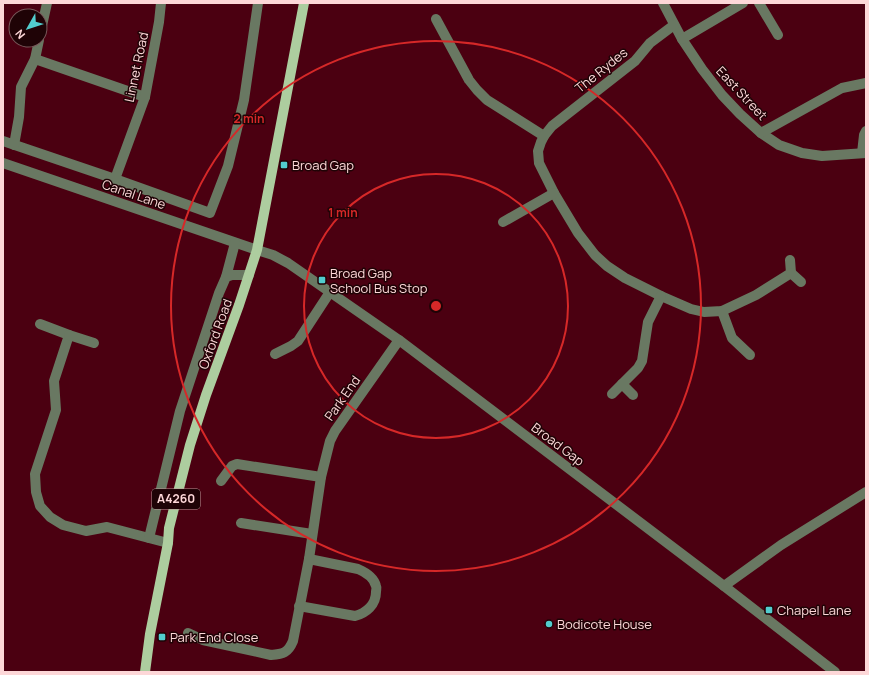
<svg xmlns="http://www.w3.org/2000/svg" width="869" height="675" viewBox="0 0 869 675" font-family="Manrope,sans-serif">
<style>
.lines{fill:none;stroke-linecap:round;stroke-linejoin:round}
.minor{stroke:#697862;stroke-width:10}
.major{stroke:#adcd9f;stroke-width:10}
.ring{fill:none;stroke:#d62828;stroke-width:2}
.poi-dot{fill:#52cdce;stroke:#1f0306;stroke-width:1.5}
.labels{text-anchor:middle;stroke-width:3;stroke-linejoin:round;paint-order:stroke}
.shield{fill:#1f0306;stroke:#ba9799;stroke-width:1}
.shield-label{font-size:12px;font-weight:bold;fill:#fdd7d8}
.street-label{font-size:13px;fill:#fdd7d8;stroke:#1f0306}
.poi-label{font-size:13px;fill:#fdd7d8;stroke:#1f0306;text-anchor:start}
.centre{fill:#d62828;stroke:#1f0306;stroke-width:2}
.ring-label{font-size:12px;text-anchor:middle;font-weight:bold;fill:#d62828;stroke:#1f0306;stroke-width:3;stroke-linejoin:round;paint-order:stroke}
</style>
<rect width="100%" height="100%" fill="#4b0011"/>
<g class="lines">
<g class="minor">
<polyline points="663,3 682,39 702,69 722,95 740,114 761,133 779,145 802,153 822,156 866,153"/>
<polyline points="759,3 778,35"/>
<polyline points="436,19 469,80 477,90 487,100 544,136"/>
<polyline points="674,25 650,43 635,61 552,126 544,136 541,142 538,151 539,163 554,193 578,233 595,255 607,266 625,278 661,296 691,309 704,312 722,311 756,295 791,273 790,260"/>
<polyline points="40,35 47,3"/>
<polyline points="682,39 743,3"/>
<polyline points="35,59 145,97"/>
<polyline points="761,133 842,88 866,83"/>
<polyline points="3,141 115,179 210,213 228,166 244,100 258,3"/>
<polyline points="14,145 19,117 21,87 35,59 39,40"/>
<polyline points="862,153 864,135 866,131"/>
<polyline points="3,163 257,250 273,255 288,263 399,340 724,586 835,672"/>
<polyline points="115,179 145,97 159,22 161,3"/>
<polyline points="503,222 554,193"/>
<polyline points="791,273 801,282"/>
<polyline points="226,277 235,243"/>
<polyline points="722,311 732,338 750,355"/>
<polyline points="40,324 69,335 54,381 56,410 35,474 36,492 40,506 50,517 63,525 86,531 107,527 168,543"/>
<polyline points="69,335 94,343"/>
<polyline points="275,354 291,346 298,341 330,292"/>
<polyline points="622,384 633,395"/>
<polyline points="612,394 638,368 642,361 648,322 661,296"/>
<polyline points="221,481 232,466 237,464 321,477"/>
<polyline points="241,523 312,534"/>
<polyline points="149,538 180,411 219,293 226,277 232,275 249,275"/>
<polyline points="724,586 781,545 866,492"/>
<path d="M299,606L355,616C366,613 376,605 376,592C376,590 377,588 376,586C374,578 365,572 358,569L309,559"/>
<path d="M188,633L203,640L271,655C283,654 288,653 293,641L309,559L321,477L330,441L335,431L399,340"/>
</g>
<polyline class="major" points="145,672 150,634 168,543 169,528 190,445 206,395 239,305 257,250 304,3"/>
</g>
<g class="ring">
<circle cx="436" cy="306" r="132"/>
<circle cx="436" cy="306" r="265"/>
</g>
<g class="poi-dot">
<rect x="280" y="161" width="8" height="8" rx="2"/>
<rect x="318" y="276" width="8" height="8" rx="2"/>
<rect x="765" y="606" width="8" height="8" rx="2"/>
<circle cx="549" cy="624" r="4"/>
<rect x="158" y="633" width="8" height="8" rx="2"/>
</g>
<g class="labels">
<rect class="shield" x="152" y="489" width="48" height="20" rx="3"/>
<g class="shield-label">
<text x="176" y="503">A4260</text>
</g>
<g class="street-label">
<text transform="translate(136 67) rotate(-78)" y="5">Linnet Road</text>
<text transform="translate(601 70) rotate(-39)" y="5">The Rydes</text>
<text transform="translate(742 93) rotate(47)" y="5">East Street</text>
<text transform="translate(134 194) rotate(19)" y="5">Canal Lane</text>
<text transform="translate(215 334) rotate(-70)" y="5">Oxford Road</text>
<text transform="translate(342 398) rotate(-55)" y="5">Park End</text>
<text transform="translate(558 444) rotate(37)" y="5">Broad Gap</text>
</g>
<g class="poi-label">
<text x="292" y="170">Broad Gap</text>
<text x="330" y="278">Broad Gap<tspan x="330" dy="15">School Bus Stop</tspan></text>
<text x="777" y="615">Chapel Lane</text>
<text x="557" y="629">Bodicote House</text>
<text x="170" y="642">Park End Close</text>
</g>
</g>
<circle cx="436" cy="306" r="6" class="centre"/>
<g class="ring-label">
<text x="249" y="123">2 min</text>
<text x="343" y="217">1 min</text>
</g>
<rect width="869" height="675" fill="none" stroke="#fdd7d8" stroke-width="8"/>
<g transform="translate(28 28) rotate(231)"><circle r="19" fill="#1f0306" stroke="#78585a"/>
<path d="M0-3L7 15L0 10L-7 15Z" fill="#52cdce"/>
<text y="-6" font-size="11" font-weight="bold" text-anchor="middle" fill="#fdd7d8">N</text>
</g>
</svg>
